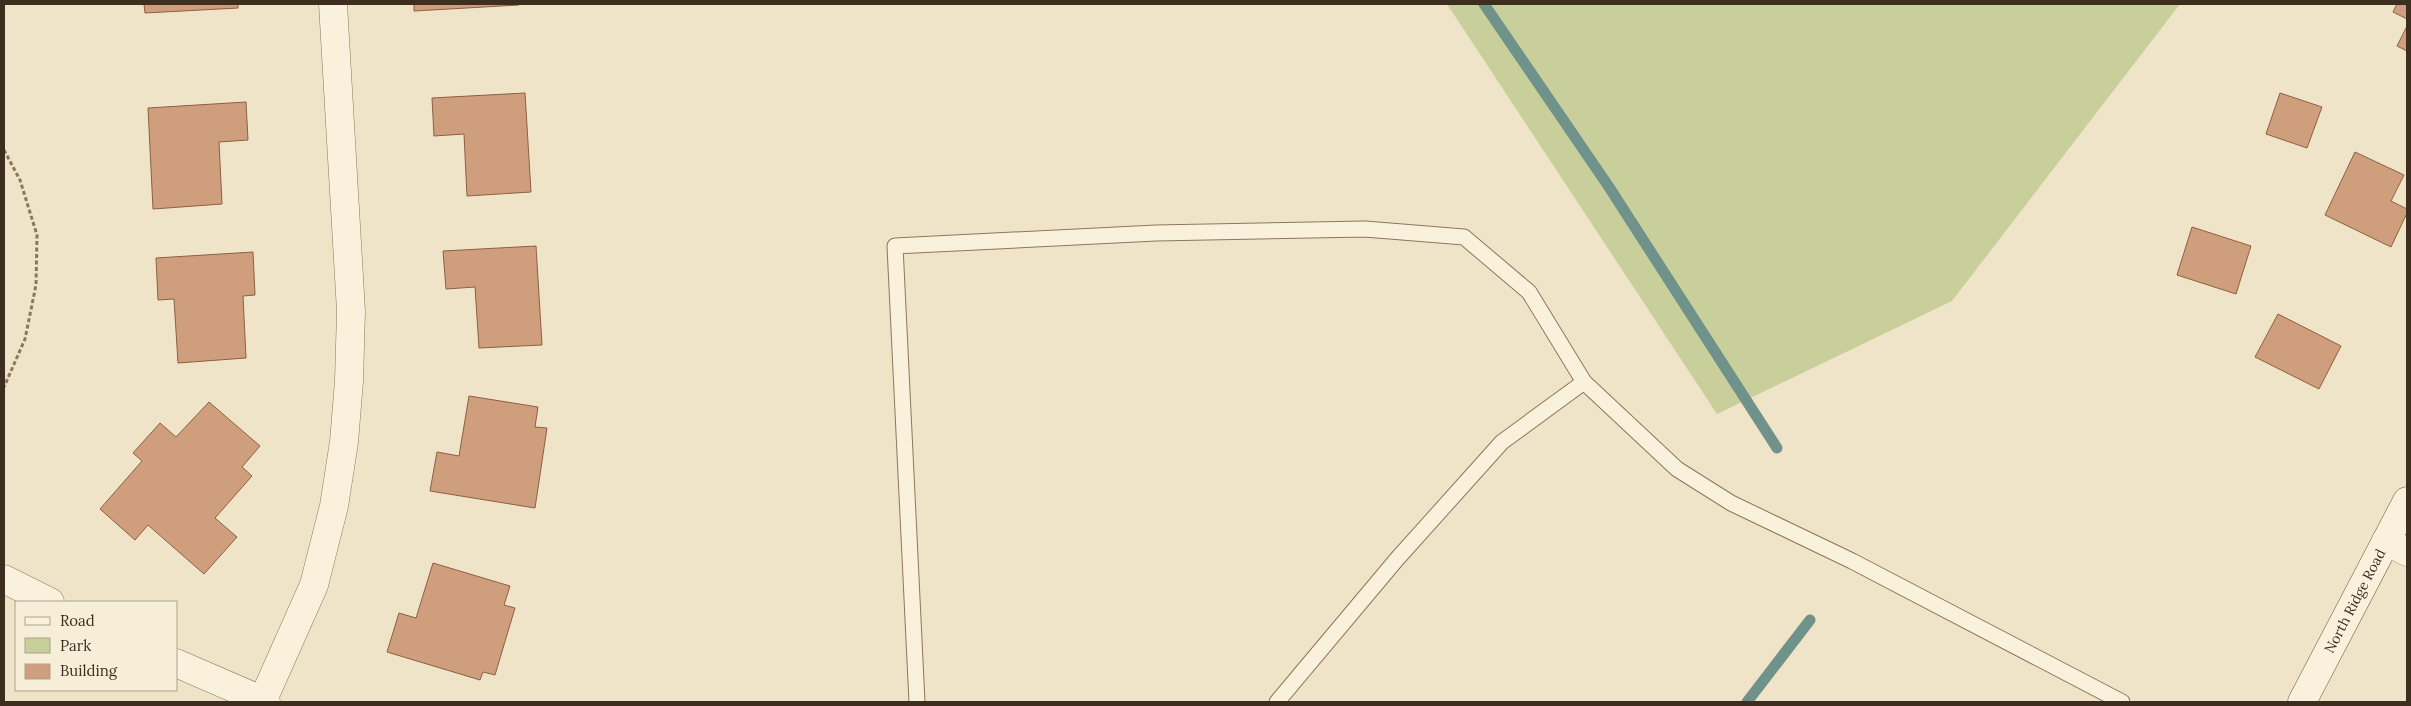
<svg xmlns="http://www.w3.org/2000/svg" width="2411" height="706" viewBox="0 0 2411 706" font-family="Lora,serif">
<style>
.green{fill:#c9cf9b}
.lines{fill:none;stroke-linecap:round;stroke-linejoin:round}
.stream{stroke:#6f938a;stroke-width:11}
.building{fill:#cf9f7d;stroke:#8d5f41}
.lane-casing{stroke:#8d765c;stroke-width:17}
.street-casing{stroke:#8d765c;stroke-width:29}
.secondary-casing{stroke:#6f573f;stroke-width:29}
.path{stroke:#8d765c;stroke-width:3;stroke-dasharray:4 2.5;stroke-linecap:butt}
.lane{stroke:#faf1dc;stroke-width:15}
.street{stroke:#faf1dc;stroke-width:28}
.secondary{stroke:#faf1dc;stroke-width:28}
.labels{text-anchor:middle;stroke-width:4;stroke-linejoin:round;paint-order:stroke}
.street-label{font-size:14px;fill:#3d2e20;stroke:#f7eed8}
</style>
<rect width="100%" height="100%" fill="#f0e4c8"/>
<polygon class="green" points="1447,4 2180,4 1952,301 1717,414"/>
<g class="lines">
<g class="stream">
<polyline points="1484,4 1609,187 1777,448"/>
<polyline points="1747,702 1810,620"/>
</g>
</g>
<g class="building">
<polygon points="144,4 238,4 238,8 145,13"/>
<polygon points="414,4 519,4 519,5 414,11"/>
<polygon points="2397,4 2407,4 2407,19 2393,12"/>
<polygon points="2407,26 2407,51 2397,46"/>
<polygon points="525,93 531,192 467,196 464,134 434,136 432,98"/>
<polygon points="2280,93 2322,107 2307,148 2266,134"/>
<polygon points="246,102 248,140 219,142 222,204 153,209 148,108"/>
<polygon points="2355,152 2404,175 2391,201 2407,209 2407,213 2391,247 2325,215"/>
<polygon points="2192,227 2251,246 2236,294 2177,275"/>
<polygon points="536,246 542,345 479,348 475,287 446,289 443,251"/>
<polygon points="253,252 255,295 243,296 246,358 178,363 174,299 158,300 156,258"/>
<polygon points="2278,314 2341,346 2319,389 2255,357"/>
<polygon points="469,396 538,407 535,427 547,428 535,508 430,491 437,452 459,456"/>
<polygon points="209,402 260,446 242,467 252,476 215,518 237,537 204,574 148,525 135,540 100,509 142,461 133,453 160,423 176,437"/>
<polygon points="433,563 510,586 504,605 515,608 495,675 483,672 480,680 387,652 399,613 416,618"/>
</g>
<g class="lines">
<defs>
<g id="lane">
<polyline points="917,702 895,246 1156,233 1365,229 1464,237 1529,292 1584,382 1677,469 1731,503 1852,561 2122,702"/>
<polyline points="1277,702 1397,559 1502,442 1584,382"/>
</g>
<g id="street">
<polyline points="2386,541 2407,552"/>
<polyline points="4,579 50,602"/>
<polyline points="176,663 266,702"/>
<polyline points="262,702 314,585 334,506 344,442 349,381 351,311 333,4"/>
</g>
<g id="secondary">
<path id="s1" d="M2302,702L2407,501"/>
</g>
</defs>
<use href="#lane" class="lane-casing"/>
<use href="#street" class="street-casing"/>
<use href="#secondary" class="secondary-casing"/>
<polyline class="path" points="4,150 20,180 37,235 36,285 25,339 4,387"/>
<use href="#lane" class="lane"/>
<use href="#street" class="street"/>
<use href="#secondary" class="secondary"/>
</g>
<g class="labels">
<g class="street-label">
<text dy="5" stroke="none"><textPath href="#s1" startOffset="114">North Ridge Road</textPath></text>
</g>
</g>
<rect width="2411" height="706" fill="none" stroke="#3d2e20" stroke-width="10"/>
<rect x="15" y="601" width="162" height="90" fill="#f7eed8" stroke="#ada18e"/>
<rect x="25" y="617" width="25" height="8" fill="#faf1dc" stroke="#ada18e"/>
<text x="60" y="626" font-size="15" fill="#3d2e20">Road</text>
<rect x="25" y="638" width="25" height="15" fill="#c9cf9b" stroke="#ada18e"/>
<text x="60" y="651" font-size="15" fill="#3d2e20">Park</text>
<rect x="25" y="664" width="25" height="15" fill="#cf9f7d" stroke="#ada18e"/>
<text x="60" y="676" font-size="15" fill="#3d2e20">Building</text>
</svg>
